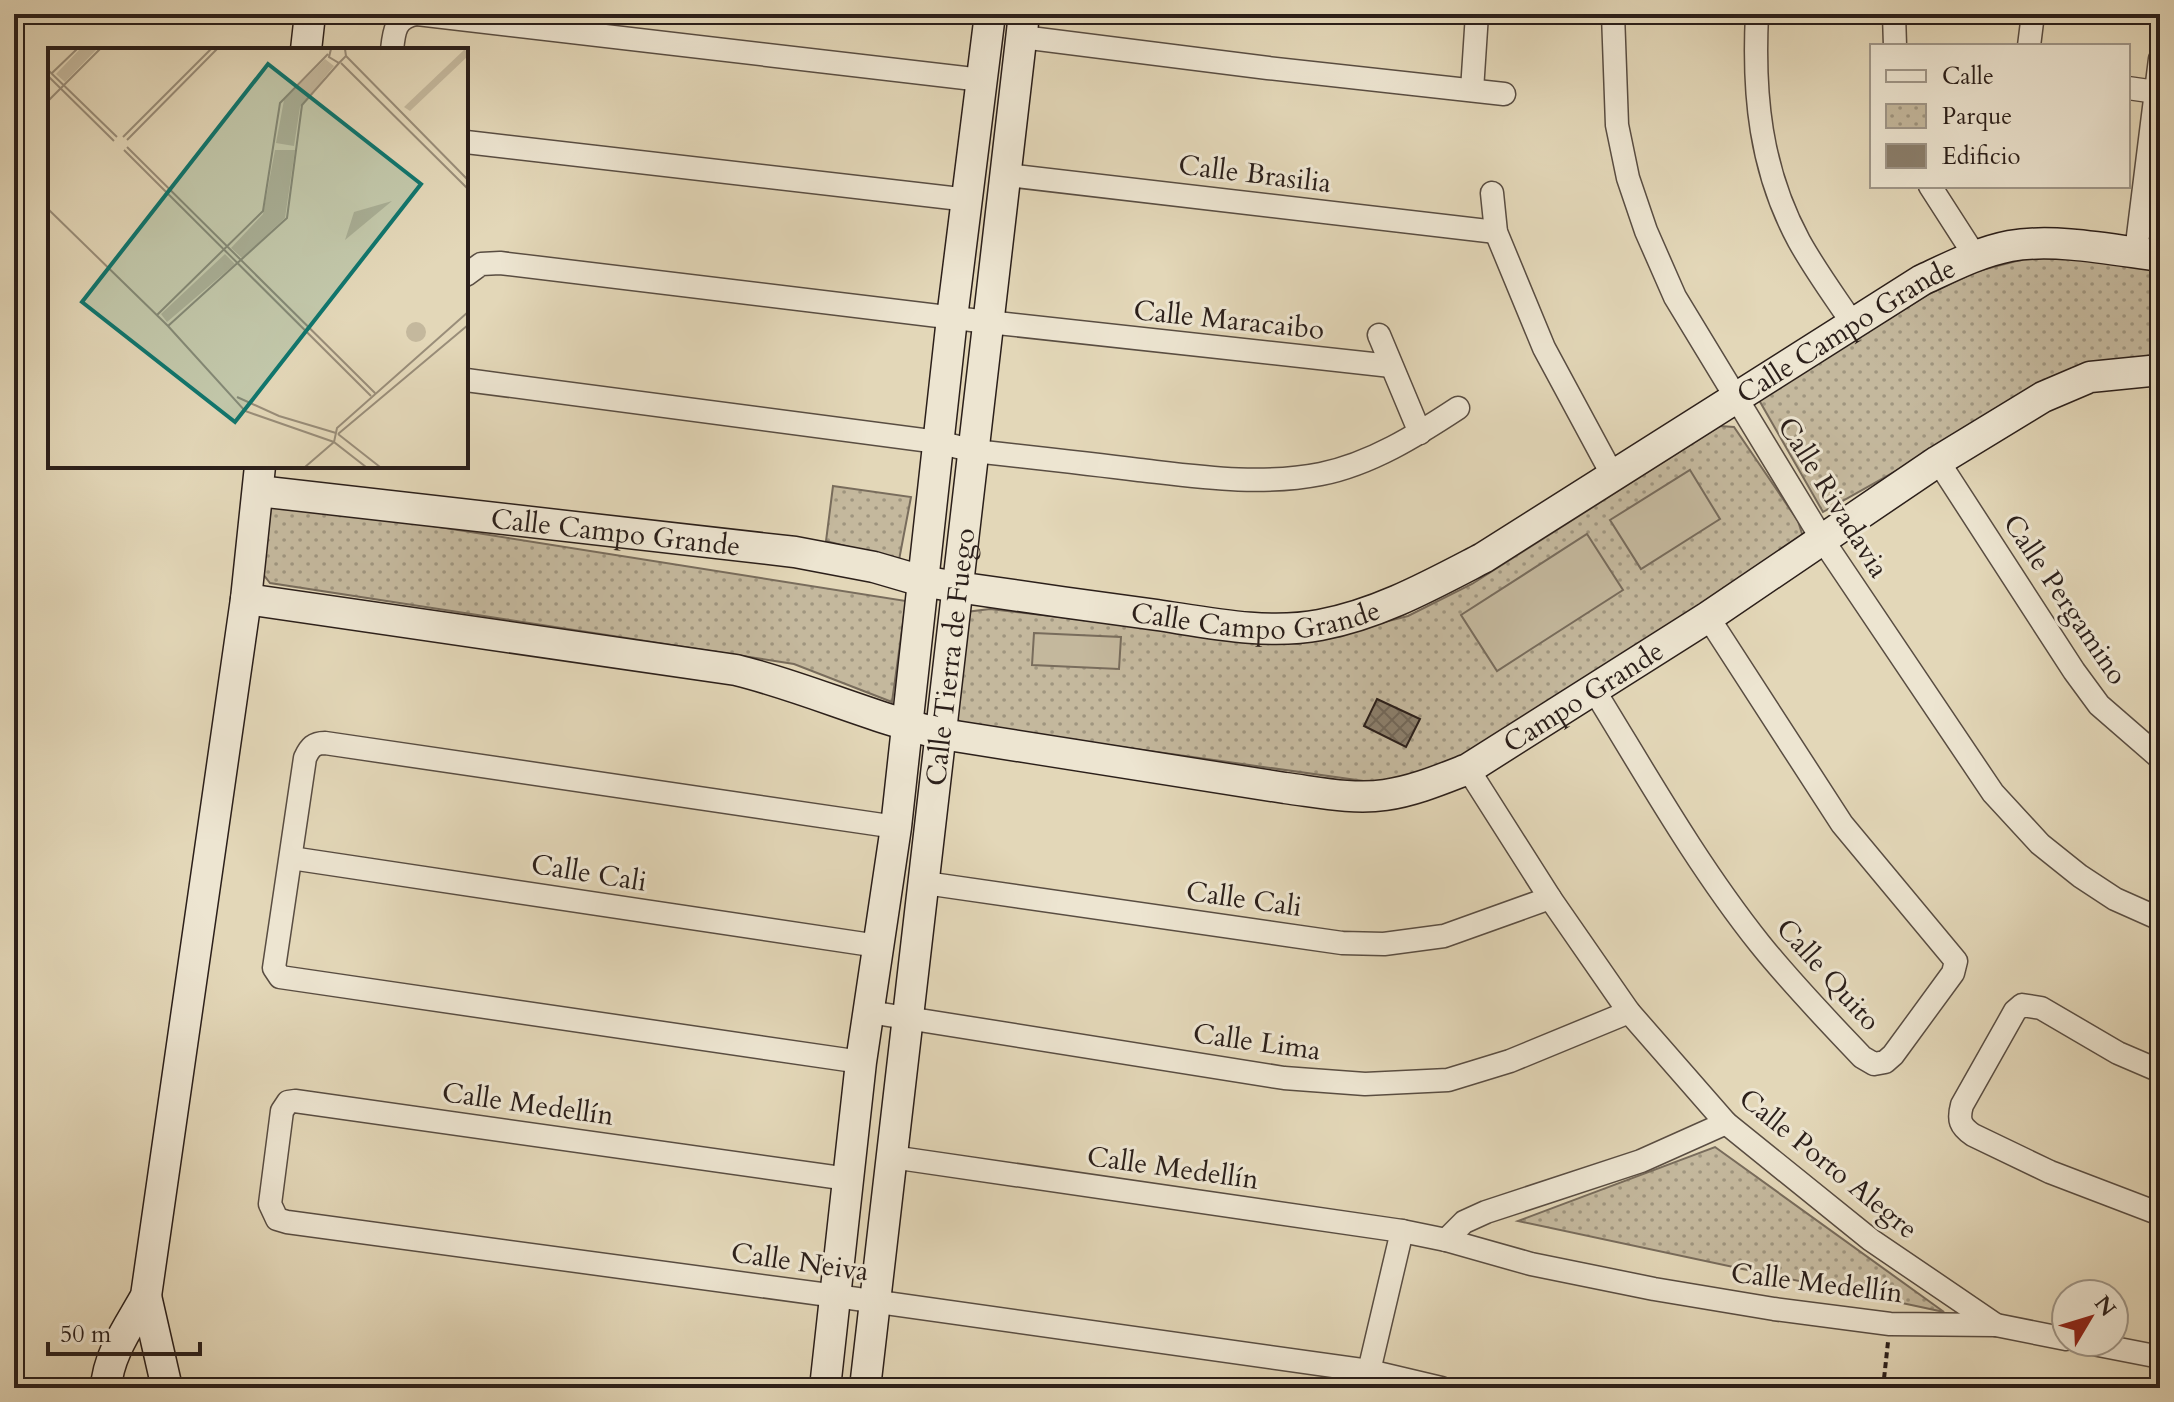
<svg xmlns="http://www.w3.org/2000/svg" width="2174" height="1402" viewBox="0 0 2174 1402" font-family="Cardo,serif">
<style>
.park{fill:url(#park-dots);stroke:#786c5c;stroke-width:2}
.garden{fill:#c4b89d;stroke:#786c5c;stroke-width:2}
.building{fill:url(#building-cross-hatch);stroke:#2b1f1a;stroke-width:2}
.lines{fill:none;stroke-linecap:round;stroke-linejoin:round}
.street-casing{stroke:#594d42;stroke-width:25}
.secondary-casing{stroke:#2b1f1a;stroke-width:33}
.path{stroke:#2b1f1a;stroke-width:4;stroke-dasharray:6 4;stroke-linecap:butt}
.street{stroke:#ede5d1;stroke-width:22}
.secondary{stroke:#ede5d1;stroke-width:30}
.labels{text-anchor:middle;stroke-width:6;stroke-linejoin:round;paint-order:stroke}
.street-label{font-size:28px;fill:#2b1f1a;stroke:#ede5d1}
.inset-road{fill:none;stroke:#998d79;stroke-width:2}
.view{fill:#0f766e;fill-opacity:0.15;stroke:#0f766e;stroke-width:4}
.inset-edge{fill:none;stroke:#2b1f1a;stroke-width:4}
</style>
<defs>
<pattern id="park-dots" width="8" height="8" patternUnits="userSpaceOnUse" patternTransform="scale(2)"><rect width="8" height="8" fill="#c4b89d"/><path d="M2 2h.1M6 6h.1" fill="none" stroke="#9f957f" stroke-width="1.8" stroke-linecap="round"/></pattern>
<pattern id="building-cross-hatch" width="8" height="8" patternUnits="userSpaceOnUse" patternTransform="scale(2)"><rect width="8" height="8" fill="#8b7f6c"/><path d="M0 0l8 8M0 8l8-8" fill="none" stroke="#726758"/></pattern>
</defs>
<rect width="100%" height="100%" fill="#e3d7b8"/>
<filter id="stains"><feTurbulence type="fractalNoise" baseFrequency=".0025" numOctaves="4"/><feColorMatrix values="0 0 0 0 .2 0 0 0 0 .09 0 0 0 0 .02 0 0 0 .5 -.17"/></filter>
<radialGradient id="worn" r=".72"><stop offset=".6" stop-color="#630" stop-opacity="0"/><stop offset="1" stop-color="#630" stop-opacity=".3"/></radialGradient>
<g class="park">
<polygon points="2043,254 2160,269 2160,358 2072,372 1823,512 1759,400 1929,294 1978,271"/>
<polygon points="1720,426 1734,427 1798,521 1804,540 1467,757 1432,772 1378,783 964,725 957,719 966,612 990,609 1298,644 1408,616 1472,584"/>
<polygon points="833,486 911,497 899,560 826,541"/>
<polygon points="281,502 906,601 892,702 794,664 270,583 263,574 271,507"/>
<polygon points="1715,1147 1944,1312 1518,1221"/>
</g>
<g class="garden">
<polygon points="1690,470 1720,519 1641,569 1610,520"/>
<polygon points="1587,534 1623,590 1497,671 1461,615"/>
<polygon points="1034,633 1121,637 1119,669 1032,665"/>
</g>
<polygon class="building" points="1377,699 1420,719 1406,747 1364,726"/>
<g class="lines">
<defs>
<g id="street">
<polyline points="417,14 982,80"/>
<polyline points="1613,14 1617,125 1628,178 1646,231 1675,297 1822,539 1993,793 2040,844 2080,876 2115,899 2160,919"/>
<path d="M1757,14C1753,94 1760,169 1799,241C1815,270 1835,297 1853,324"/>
<polyline points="1894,14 1895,46"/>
<polyline points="1022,37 1268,68 1504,94"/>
<polyline points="2029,46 2033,14"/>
<path d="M392,50C394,31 395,18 416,14"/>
<polyline points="2128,88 2156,92"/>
<polyline points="1472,90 1477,14"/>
<polyline points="466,142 969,200"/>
<polyline points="1007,175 1496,232"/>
<polyline points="1930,186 1975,256"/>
<polyline points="1492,193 1496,232 1544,348 1613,476"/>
<polyline points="2136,252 2160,59"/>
<polyline points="466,275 481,264 500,263 988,322 1391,366"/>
<polyline points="1379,335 1420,433"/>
<path d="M466,380L938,442L974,451C1029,457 1084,463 1139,470C1200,477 1260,486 1321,474C1371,464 1417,435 1458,408"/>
<polyline points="1938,461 2074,671 2099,705 2160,758"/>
<path d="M1594,690C1647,776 1697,865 1760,944C1792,984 1827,1020 1862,1057L1874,1064L1885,1062L1893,1055L1953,973L1956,961L1842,824L1708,617"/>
<polyline points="1468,769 1550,898 1629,1012 1726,1123 1871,1240 1996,1325 2066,1339"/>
<polyline points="291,858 878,946"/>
<polyline points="925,883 1342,943 1384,944 1444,936 1550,898"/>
<polyline points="869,1012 1284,1078 1365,1084 1448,1080 1510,1061 1629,1012"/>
<path d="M861,1062L280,977L274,968L305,758C310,747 314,743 325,743L896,827"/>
<path d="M2160,1071L2118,1053L2041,1008L2022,1005L2015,1011L1962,1105C1958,1120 1960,1126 1973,1135L2050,1172L2160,1214"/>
<polyline points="892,1157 1402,1231 1446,1240 1531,1264 1654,1289 1774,1309 1890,1324 1996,1325"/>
<polyline points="848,1179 295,1101 288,1102 282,1111 270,1204 277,1219 287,1222 836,1296 1369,1371 1441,1388"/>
<polyline points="1446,1240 1464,1222 1486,1212 1641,1161 1726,1123"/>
<polyline points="2083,1342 2160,1357"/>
<polyline points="1369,1371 1402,1231"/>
</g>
<g id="secondary">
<polyline points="306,50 310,14"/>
<path id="s1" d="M258,491L795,552L874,567L922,581L957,587C1024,597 1090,606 1157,615C1210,623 1267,635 1320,625C1379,614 1431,585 1483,558L1922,280C1950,267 1979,252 2010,246C2055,238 2114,250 2160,256"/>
<path id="s2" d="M246,599L736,670C806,687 871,718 942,734L1285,788C1317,792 1353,800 1385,795C1414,791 1442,779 1468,769L1708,617L1938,461L2043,397L2090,377L2160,370"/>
<polyline points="146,1296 167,1388"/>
<path d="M106,1388C108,1354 130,1325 146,1296L246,599L260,466"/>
<polyline points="825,1388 861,1062 896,827 952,318 990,14"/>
<path id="s3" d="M865,1388L1024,14"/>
</g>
</defs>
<use href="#street" class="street-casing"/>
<use href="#secondary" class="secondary-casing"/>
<polyline class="path" points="1883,1388 1888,1342"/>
<use href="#street" class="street"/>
<use href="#secondary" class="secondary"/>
</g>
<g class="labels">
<g class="street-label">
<text transform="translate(1255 173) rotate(7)" y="10">Calle Brasilia</text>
<text transform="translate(1229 319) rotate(6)" y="10">Calle Maracaibo</text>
<text dy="10" stroke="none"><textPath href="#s1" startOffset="1678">Calle Campo Grande</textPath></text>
<text transform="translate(1834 497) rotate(58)" y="10">Calle Rivadavia</text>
<text dy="10" stroke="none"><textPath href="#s1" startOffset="360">Calle Campo Grande</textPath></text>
<text transform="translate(2066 599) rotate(56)" y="10">Calle Pergamino</text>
<text dy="10" stroke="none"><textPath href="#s1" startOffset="1008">Calle Campo Grande</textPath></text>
<text dy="10" stroke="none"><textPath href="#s3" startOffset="736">Calle Tierra de Fuego</textPath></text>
<text dy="10" stroke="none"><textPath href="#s2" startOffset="1382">Campo Grande</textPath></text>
<text transform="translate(589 872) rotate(9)" y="10">Calle Cali</text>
<text transform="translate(1244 898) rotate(8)" y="10">Calle Cali</text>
<text transform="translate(1829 974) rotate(48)" y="10">Calle Quito</text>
<text transform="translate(1257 1041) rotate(8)" y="10">Calle Lima</text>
<text transform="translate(528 1103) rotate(8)" y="10">Calle Medellín</text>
<text transform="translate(1829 1163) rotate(39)" y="10">Calle Porto Alegre</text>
<text transform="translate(1173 1167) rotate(8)" y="10">Calle Medellín</text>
<text transform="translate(800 1261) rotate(8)" y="10">Calle Neiva</text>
<text transform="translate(1817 1282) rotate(7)" y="10">Calle Medellín</text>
</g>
</g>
<g transform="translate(48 48)">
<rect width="420" height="420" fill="#e3d7b8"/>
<path d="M32,1H49L17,34L8,26ZM417,1L420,8L362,63L356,59ZM277,11L286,18L252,59L246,98L228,95L236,52ZM227,102H247L237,170L194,210L183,200L215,166ZM344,153L297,192L306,164ZM177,206L187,216L119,274L113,266ZM358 284a10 10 0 1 1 20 0a10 10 0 1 1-20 0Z" fill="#c4b89d"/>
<path class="inset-road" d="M283,1L281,9L291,15L298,8L297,1M298,8L420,132M293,15L420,141M0,22L69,89M4,25L29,1M0,28L66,93M0,53L52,1M75,89L163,1M79,92L169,1M79,99L327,345M76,102L323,348M0,161L120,278L197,363L286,394M109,267L215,163L232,55L280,6M120,278L239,170L254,57L291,15M189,349L231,368L288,385M290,386L420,277M290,386L332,419M257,419L286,394M318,419L286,394L289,380L420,264"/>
<path class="view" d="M220,16L373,136L187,374L34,254Z"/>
<rect width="420" height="420" class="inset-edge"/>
</g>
<rect width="2174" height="1402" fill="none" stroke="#e3d7b8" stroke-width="48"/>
<rect x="16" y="16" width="2142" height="1370" fill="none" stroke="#2b1f1a" stroke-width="4"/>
<rect x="24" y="24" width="2126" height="1354" fill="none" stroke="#2b1f1a" stroke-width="2"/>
<rect x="1870" y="44" width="260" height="144" fill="#ede5d1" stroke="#9f9688" stroke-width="2"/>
<rect x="1886" y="70" width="40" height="12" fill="#ede5d1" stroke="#9f9688" stroke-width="2"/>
<text x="1942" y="84" font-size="24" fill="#2b1f1a">Calle</text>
<rect x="1886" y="104" width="40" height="24" fill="url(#park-dots)" stroke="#9f9688" stroke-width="2"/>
<text x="1942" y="124" font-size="24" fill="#2b1f1a">Parque</text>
<rect x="1886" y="144" width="40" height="24" fill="#8b7f6c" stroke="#9f9688" stroke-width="2"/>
<text x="1942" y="164" font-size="24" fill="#2b1f1a">Edificio</text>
<g transform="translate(2090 1318) rotate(52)"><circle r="38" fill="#ede5d1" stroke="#9f9688" stroke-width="2"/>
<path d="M0-6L14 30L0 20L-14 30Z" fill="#8f2418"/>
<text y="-12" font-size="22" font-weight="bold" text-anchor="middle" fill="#2b1f1a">N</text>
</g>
<path d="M48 1342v12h152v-12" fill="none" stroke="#2b1f1a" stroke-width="4"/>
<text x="60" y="1342" font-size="24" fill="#2b1f1a" stroke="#ede5d1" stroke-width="6" paint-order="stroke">50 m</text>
<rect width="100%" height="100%" filter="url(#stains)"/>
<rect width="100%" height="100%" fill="url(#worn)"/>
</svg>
